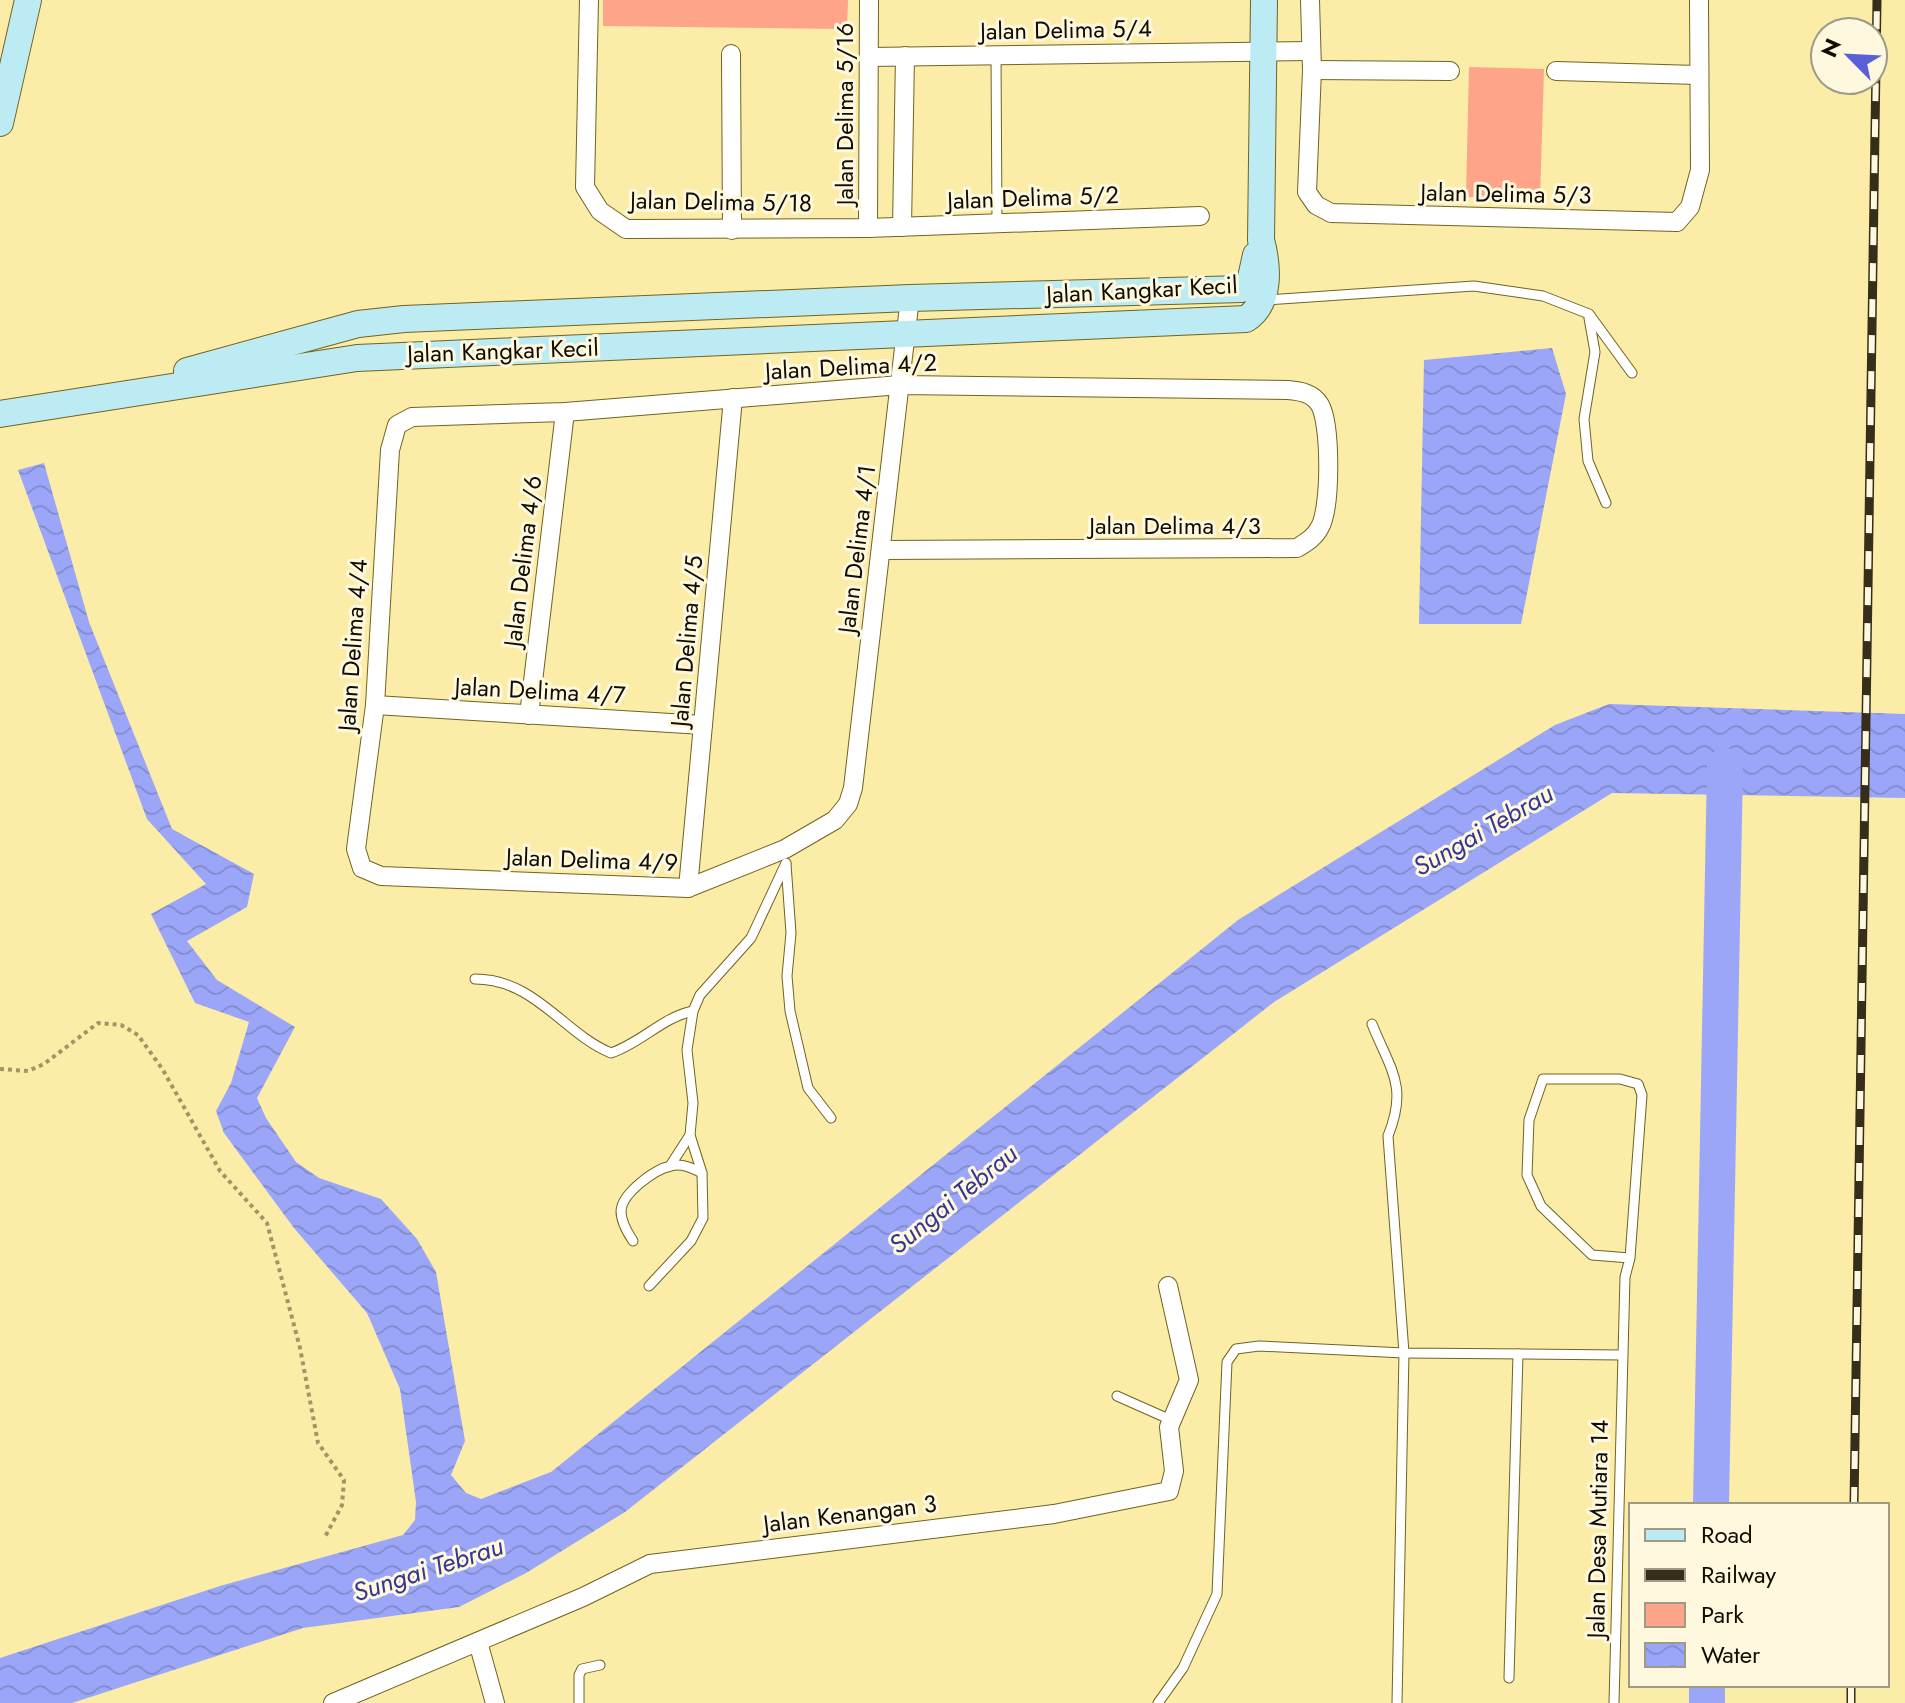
<svg xmlns="http://www.w3.org/2000/svg" width="1905" height="1703" viewBox="0 0 1905 1703" font-family="Jost,sans-serif">
<style>
.green{fill:#fea489}
.water{fill:url(#water-waves)}
.lines{fill:none;stroke-linecap:round;stroke-linejoin:round}
.river{stroke:#9ba6f8;stroke-width:36}
.lane-casing{stroke:#716320;stroke-width:11}
.street-casing{stroke:#716320;stroke-width:20}
.secondary-casing{stroke:#716320;stroke-width:28}
.path{stroke:#a19567;stroke-width:4;stroke-dasharray:4 4;stroke-linecap:butt}
.lane{stroke:#fff;stroke-width:9}
.street{stroke:#fff;stroke-width:18}
.secondary{stroke:#bdebf4;stroke-width:26}
.rail-casing{stroke:#362e1a;stroke-width:9}
.rail{stroke:#fef9de;stroke-width:6;stroke-dasharray:18;stroke-linecap:butt}
.labels{text-anchor:middle;stroke-width:6;stroke-linejoin:round;paint-order:stroke}
.street-label{font-size:24px;fill:#110b00;stroke:#fef9de}
.water-label{font-size:26px;font-style:italic;fill:#353592;stroke:#fef9de}
</style>
<defs>
<pattern id="water-waves" width="16" height="10" patternUnits="userSpaceOnUse" patternTransform="scale(2)"><rect width="16" height="10" fill="#9ba6f8"/><path d="M0 5q4-4 8 0t8 0" fill="none" stroke="#848ed3"/></pattern>
</defs>
<rect width="100%" height="100%" fill="#fbeca8"/>
<g class="green">
<polygon points="603,0 848,0 847,29 603,26"/>
<polygon points="1469,67 1544,69 1540,199 1466,197"/>
</g>
<g class="water">
<polygon points="1552,348 1566,394 1521,624 1419,624 1424,360"/>
<polygon points="44,463 89,622 172,829 254,874 247,907 187,941 217,980 295,1027 257,1098 266,1118 296,1162 319,1178 381,1199 417,1239 436,1272 465,1441 451,1475 466,1493 481,1499 551,1472 1238,920 1555,725 1609,704 1905,714 1905,798 1612,793 1274,1002 625,1512 526,1573 459,1607 303,1628 72,1703 0,1703 0,1658 220,1586 403,1535 415,1520 416,1502 400,1389 367,1313 294,1228 224,1133 216,1111 231,1083 249,1022 195,1003 151,914 206,884 147,819 18,470"/>
</g>
<g class="lines">
<g class="river">
<polyline points="1711,1505 1725,766"/>
<polyline points="1707,1703 1707,1685"/>
</g>
<defs>
<g id="lane">
<polyline points="996,55 997,223"/>
<polyline points="1266,300 1474,286 1543,296 1589,314 1632,373"/>
<polyline points="1589,318 1595,352 1584,419 1588,461 1606,503"/>
<polyline points="786,864 791,933 787,976 790,1011 808,1088 831,1118"/>
<path d="M475,979C535,979 564,1034 611,1053C641,1043 663,1017 693,1011"/>
<path d="M1372,1024C1391,1071 1408,1086 1388,1136L1404,1353L1397,1703"/>
<polyline points="670,1166 690,1135"/>
<path d="M633,1241C627,1232 621,1222 621,1211C622,1193 655,1169 671,1166C682,1163 692,1168 702,1173"/>
<polyline points="649,1286 691,1241 703,1218 702,1173 690,1135 693,1103 687,1050 693,1011 700,995 751,938 786,863"/>
<polyline points="1117,1396 1171,1420"/>
<polyline points="1509,1678 1518,1354"/>
<polyline points="579,1703 579,1675 582,1669 600,1665"/>
<polyline points="1158,1703 1183,1668 1217,1594 1227,1362 1236,1349 1259,1346 1404,1353 1622,1355"/>
<polyline points="1614,1703 1625,1277 1630,1258 1642,1095 1638,1084 1620,1079 1543,1079 1529,1120 1527,1175 1541,1206 1592,1255 1630,1258"/>
</g>
<g id="street">
<polyline points="589,0 585,187 600,211 626,229 868,228 1200,216"/>
<polyline points="1310,0 1312,70 1307,192 1316,205 1331,213 1677,222 1690,207 1700,170 1699,0"/>
<polyline points="731,54 732,230"/>
<polyline points="869,57 1310,51"/>
<polyline points="1312,70 1450,71"/>
<polyline points="1556,71 1698,75"/>
<polyline points="902,227 905,56"/>
<polyline points="868,228 869,0"/>
<path d="M882,550L1297,548C1307,542 1315,537 1320,527C1331,507 1331,425 1320,405C1313,393 1300,391 1288,390L900,385L565,412L412,417L397,425L390,450L375,705L356,849L362,868L381,876L688,888L785,849L835,820L848,804L853,788C873,624 890,461 910,298"/>
<polyline points="375,705 703,725"/>
<polyline points="529,715 565,412"/>
<polyline points="688,888 733,398"/>
<polyline points="478,1642 495,1703"/>
<polyline points="333,1703 583,1597 650,1564 1054,1514 1169,1491 1174,1471 1169,1427 1189,1380 1168,1286"/>
</g>
<g id="secondary">
<polyline points="0,123 28,0"/>
<polyline points="187,371 358,324 404,319 910,298 1242,289 1250,282 1256,255"/>
<path d="M0,414L357,358L1246,319C1271,303 1268,266 1261,240L1264,0"/>
</g>
</defs>
<use href="#lane" class="lane-casing"/>
<use href="#street" class="street-casing"/>
<use href="#secondary" class="secondary-casing"/>
<polyline class="path" points="0,1069 28,1071 44,1064 98,1023 121,1025 138,1035 163,1070 220,1171 267,1223 300,1348 318,1443 344,1480 342,1505 325,1537"/>
<use href="#lane" class="lane"/>
<use href="#street" class="street"/>
<use href="#secondary" class="secondary"/>
<defs>
<g id="rail">
<polyline points="1854,1505 1877,0"/>
<polyline points="1851,1703 1851,1685"/>
</g>
</defs>
<use href="#rail" class="rail-casing"/>
<use href="#rail" class="rail"/>
</g>
<g class="labels">
<g class="street-label">
<text transform="translate(1066 30) rotate(-1)" y="8">Jalan Delima 5/4</text>
<text transform="translate(845 114) rotate(-90)" y="8">Jalan Delima 5/16</text>
<text transform="translate(1506 194) rotate(1)" y="8">Jalan Delima 5/3</text>
<text transform="translate(1033 198) rotate(-2)" y="8">Jalan Delima 5/2</text>
<text transform="translate(721 202) rotate(1)" y="8">Jalan Delima 5/18</text>
<text transform="translate(1142 290) rotate(-3)" y="8">Jalan Kangkar Kecil</text>
<text transform="translate(503 351) rotate(-2)" y="8">Jalan Kangkar Kecil</text>
<text transform="translate(851 367) rotate(-3)" y="8">Jalan Delima 4/2</text>
<text x="1175" y="534">Jalan Delima 4/3</text>
<text transform="translate(857 549) rotate(-83)" y="8">Jalan Delima 4/1</text>
<text transform="translate(523 561) rotate(-83)" y="8">Jalan Delima 4/6</text>
<text transform="translate(687 641) rotate(-85)" y="8">Jalan Delima 4/5</text>
<text transform="translate(353 645) rotate(-86)" y="8">Jalan Delima 4/4</text>
<text transform="translate(540 691) rotate(3)" y="8">Jalan Delima 4/7</text>
<text transform="translate(592 860) rotate(2)" y="8">Jalan Delima 4/9</text>
<text transform="translate(850 1514) rotate(-7)" y="8">Jalan Kenangan 3</text>
<text transform="translate(1598 1529) rotate(-89)" y="8">Jalan Desa Mutiara 14</text>
</g>
<g class="water-label">
<text transform="translate(1483 830) rotate(-30)" y="9">Sungai Tebrau</text>
<text transform="translate(953 1199) rotate(-39)" y="9">Sungai Tebrau</text>
<text transform="translate(428 1569) rotate(-18)" y="9">Sungai Tebrau</text>
</g>
</g>
<rect x="1629" y="1503" width="260" height="184" fill="#fef9de" stroke="#9f9a85" stroke-width="2"/>
<rect x="1645" y="1529" width="40" height="12" fill="#bdebf4" stroke="#9f9a85" stroke-width="2"/>
<text x="1701" y="1543" font-size="24" fill="#110b00">Road</text>
<rect x="1645" y="1569" width="40" height="12" fill="#362e1a" stroke="#9f9a85" stroke-width="2"/>
<text x="1701" y="1583" font-size="24" fill="#110b00">Railway</text>
<rect x="1645" y="1603" width="40" height="24" fill="#fea489" stroke="#9f9a85" stroke-width="2"/>
<text x="1701" y="1623" font-size="24" fill="#110b00">Park</text>
<rect x="1645" y="1643" width="40" height="24" fill="url(#water-waves)" stroke="#9f9a85" stroke-width="2"/>
<text x="1701" y="1663" font-size="24" fill="#110b00">Water</text>
<g transform="translate(1849 56) rotate(294)"><circle r="38" fill="#fef9de" stroke="#9f9a85" stroke-width="2"/>
<path d="M0-6L14 30L0 20L-14 30Z" fill="#5c60d8"/>
<text y="-12" font-size="22" font-weight="bold" text-anchor="middle" fill="#110b00">N</text>
</g>
</svg>
